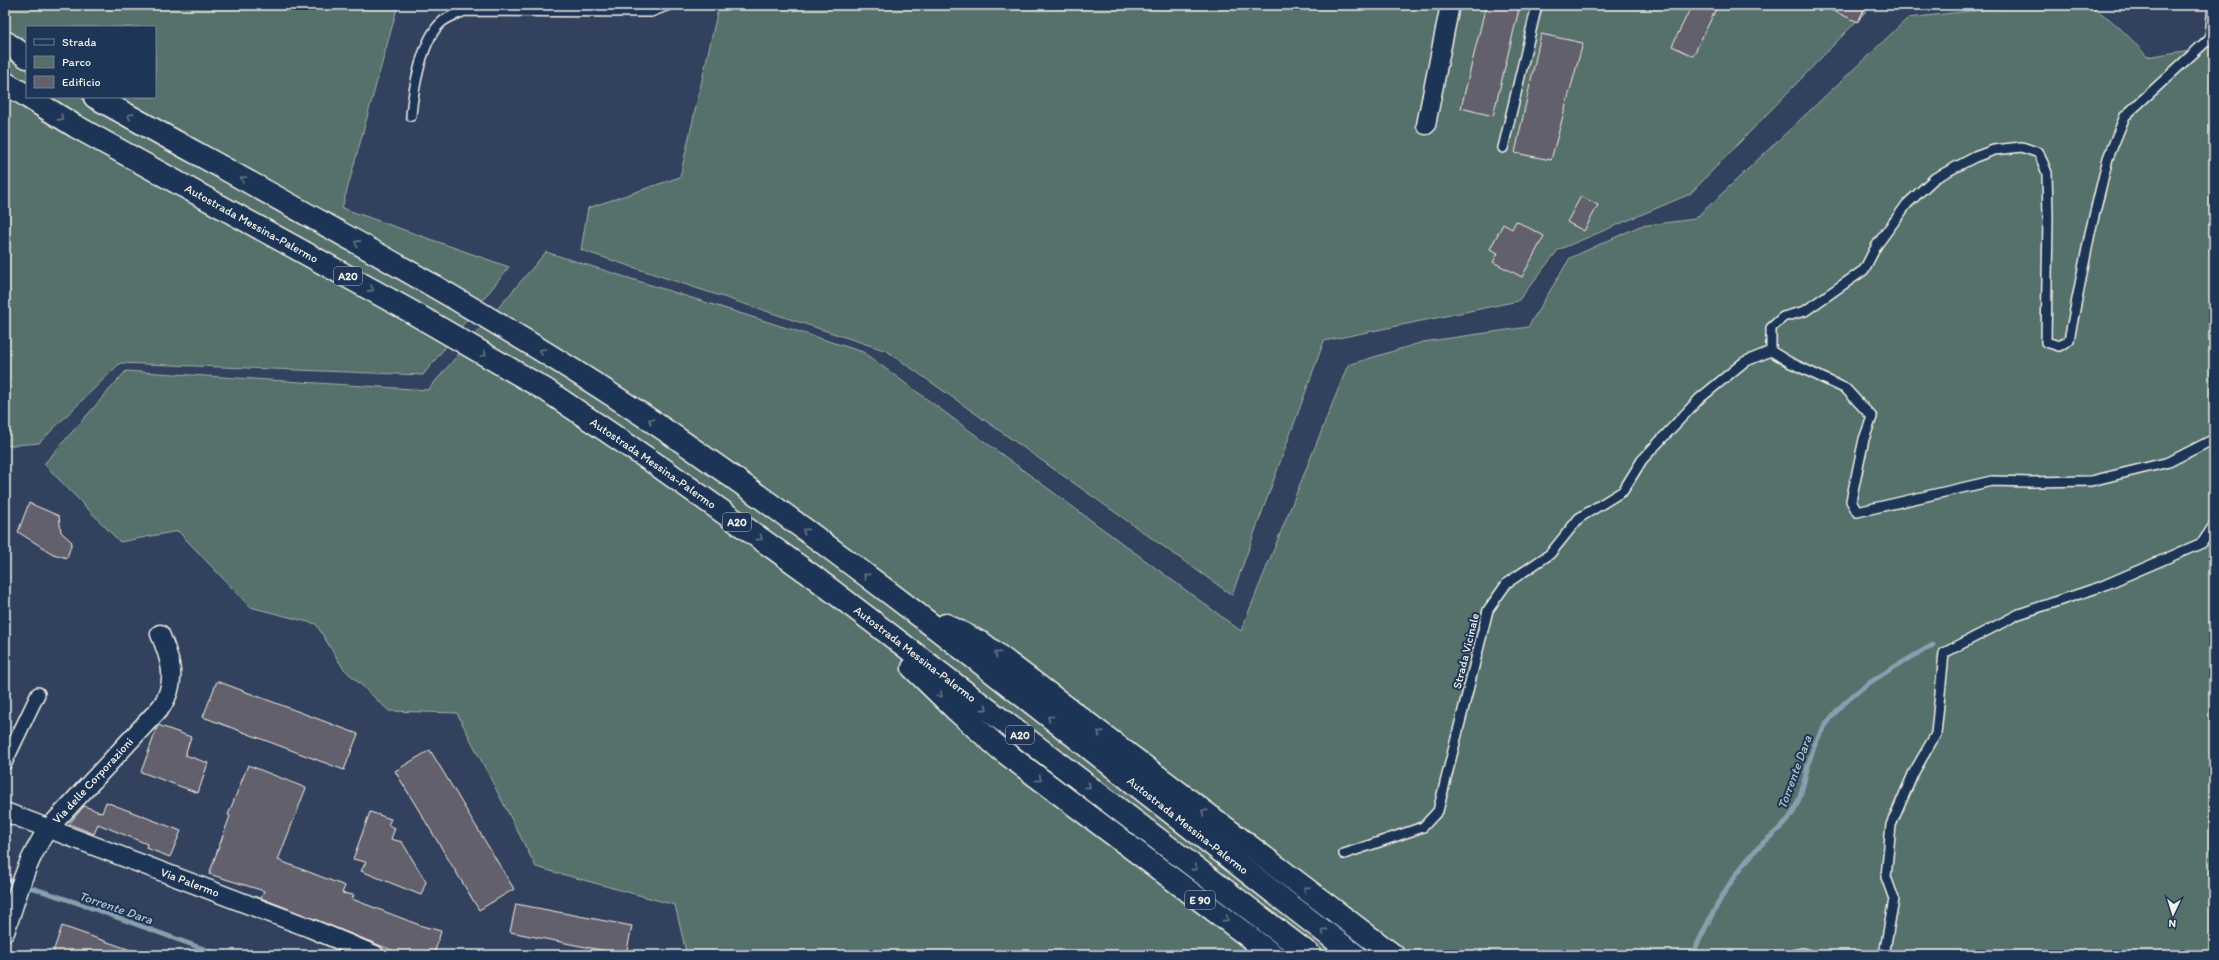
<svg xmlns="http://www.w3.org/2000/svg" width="2219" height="960" viewBox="0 0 2219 960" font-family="Itim,sans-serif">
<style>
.green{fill:#566f6c;stroke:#a5b0aa;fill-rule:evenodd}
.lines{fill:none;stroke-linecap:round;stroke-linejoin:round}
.stream{stroke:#889fae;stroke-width:5}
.building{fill:#63616d;stroke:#f4f1e8}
.service-casing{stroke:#f4f1e8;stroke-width:12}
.pedestrian-casing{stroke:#f4f1e8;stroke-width:16}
.minor-casing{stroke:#f4f1e8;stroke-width:21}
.motorway-casing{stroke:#f4f1e8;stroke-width:25}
.service{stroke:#1d3557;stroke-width:9}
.pedestrian{stroke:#1d3557;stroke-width:13}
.minor{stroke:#1d3557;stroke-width:18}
.motorway{stroke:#1d3557;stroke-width:22}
.oneway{stroke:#68778a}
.labels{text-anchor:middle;stroke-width:4;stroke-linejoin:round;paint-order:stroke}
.shield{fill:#1d3557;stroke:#b4b9bc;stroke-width:1}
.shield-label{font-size:11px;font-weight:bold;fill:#f4f1e8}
.street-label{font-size:12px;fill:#f4f1e8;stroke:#1d3557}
.water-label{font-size:13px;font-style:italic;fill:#b5c1c6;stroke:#1d3557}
</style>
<rect width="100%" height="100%" fill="#32425e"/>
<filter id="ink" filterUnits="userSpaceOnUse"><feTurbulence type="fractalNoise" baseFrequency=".025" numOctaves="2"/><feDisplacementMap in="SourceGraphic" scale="8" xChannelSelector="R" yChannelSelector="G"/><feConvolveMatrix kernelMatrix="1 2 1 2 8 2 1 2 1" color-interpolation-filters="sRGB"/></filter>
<g filter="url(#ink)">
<g class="green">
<path d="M5,5H398L342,208L509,267L423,375L120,363L39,443L5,446ZM27,27H155V97H27Z"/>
<polygon points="719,5 1872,5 1690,194 1558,250 1518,301 1324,341 1232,595 887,351 581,250 588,208 680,177"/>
<path d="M2024,5C2040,5 2068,2 2083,5C2104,9 2134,41 2147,57L2214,46V955H718L686,952L675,905L536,867L457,713L389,711L343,668L316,624L250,607L178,531L120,542L44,464L126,371L428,390L546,252L863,352L1241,631L1348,365L1423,342L1528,327L1570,258L1640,226L1695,219L1908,18Z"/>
</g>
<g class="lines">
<g class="stream">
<polyline points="5,879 78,903 220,955"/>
<path d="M1692,955C1710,918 1726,883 1754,852C1765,840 1779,831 1789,818C1803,801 1805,768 1814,747C1833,697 1889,670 1933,645"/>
</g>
</g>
<g class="building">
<polygon points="1486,5 1520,5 1493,116 1461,108"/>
<polygon points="1692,5 1718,5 1693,56 1672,46"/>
<polygon points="1820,5 1866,5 1858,22"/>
<polygon points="1541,34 1583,43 1551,160 1515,153"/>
<polygon points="1581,196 1598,205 1584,231 1567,222"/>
<polygon points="1516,221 1544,236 1522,277 1493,262 1498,253 1490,249 1503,224 1512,229"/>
<polygon points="29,503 59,516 61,532 72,542 67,558 53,554 18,532"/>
<polygon points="217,681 358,734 344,770 203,717"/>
<polygon points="158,725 191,737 185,755 208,763 198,793 141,772"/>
<polygon points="430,750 514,889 479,910 395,771"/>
<polygon points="248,765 306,788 278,860 345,886 342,893 354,895 352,899 422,926 441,931 434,955 404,955 261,898 264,891 209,874 230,816 228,815"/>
<polygon points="106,802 181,831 170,857 146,848 147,844 98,824 94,834 69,824 84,806 102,813"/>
<polygon points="370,812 391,819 388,825 395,828 391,839 402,842 426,882 421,895 361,871 366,862 353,859"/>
<polygon points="516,904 632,926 626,955 510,932"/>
<polygon points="62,926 139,953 139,955 52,955"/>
</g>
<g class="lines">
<defs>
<g id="service">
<polyline points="2213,5 2210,38 2125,116 2108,158 2090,233 2069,340 2059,346 2046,342 2048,218 2047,173 2039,153 2022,147 1994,150 1975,157 1935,178 1907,204 1877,245 1864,270 1805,311 1783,317 1771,328 1771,351 1789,362 1846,389 1872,417 1864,439 1851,501 1857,512 1992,481 2030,482 2091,481 2169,462 2214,439"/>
<path d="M411,116C413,91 422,37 443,21C450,16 457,14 465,11L651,12L669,5"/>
<polyline points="1503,148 1537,5"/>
<polyline points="1344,854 1423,827 1438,811 1488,610 1507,583 1550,554 1579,518 1623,491 1642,460 1699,399 1744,362 1771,351"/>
<polyline points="1794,955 1802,953 1809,955"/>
<polyline points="1884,955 1894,899 1886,877 1891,825 1914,772 1936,734 1944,653 2019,614 2100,587 2202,543 2214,525"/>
</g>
<polyline id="pedestrian" points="5,763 38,694"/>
<g id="minor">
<polyline points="1426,125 1450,5"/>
<path id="s1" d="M5,812L310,928L375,955"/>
<path id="s2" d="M5,932C18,894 25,862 48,829L161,707C178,682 171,660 160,634"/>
</g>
<g id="motorway">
<polyline points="5,42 27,57"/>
<polyline points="5,83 27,96"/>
<path id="s3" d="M28,97L75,126L410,311L546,390L660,467L814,577L1310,955"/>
<path id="s4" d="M95,97C294,208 497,314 684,443C915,603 1131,785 1355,955"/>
<polyline points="946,625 983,644 1393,955"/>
<polyline points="913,668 956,710 999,748 1273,955"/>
</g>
</defs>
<use href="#service" class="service-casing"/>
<use href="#pedestrian" class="pedestrian-casing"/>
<use href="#minor" class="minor-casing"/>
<use href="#motorway" class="motorway-casing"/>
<use href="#service" class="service"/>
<use href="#pedestrian" class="pedestrian"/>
<use href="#minor" class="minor"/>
<use href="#motorway" class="motorway"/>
</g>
<defs><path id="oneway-chevron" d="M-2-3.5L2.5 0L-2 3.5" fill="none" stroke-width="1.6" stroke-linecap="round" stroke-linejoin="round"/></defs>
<g class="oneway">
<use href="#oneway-chevron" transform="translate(130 116) rotate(-151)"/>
<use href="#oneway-chevron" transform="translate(61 118) rotate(32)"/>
<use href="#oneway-chevron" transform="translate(243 179) rotate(-151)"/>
<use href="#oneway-chevron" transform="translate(357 243) rotate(-151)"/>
<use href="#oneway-chevron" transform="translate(371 289) rotate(29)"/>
<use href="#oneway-chevron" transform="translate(542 351) rotate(-149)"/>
<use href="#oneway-chevron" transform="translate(484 354) rotate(30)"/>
<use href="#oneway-chevron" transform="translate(651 421) rotate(-147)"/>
<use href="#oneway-chevron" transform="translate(805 531) rotate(-144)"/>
<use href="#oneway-chevron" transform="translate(760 538) rotate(36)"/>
<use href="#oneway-chevron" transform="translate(866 576) rotate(-143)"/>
<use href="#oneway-chevron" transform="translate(997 654) rotate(-142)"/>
<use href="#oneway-chevron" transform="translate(940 695) rotate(45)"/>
<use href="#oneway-chevron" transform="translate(985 708) rotate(37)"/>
<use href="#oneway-chevron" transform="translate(1050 718) rotate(-142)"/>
<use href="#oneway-chevron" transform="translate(1100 733) rotate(-143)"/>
<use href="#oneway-chevron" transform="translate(1039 779) rotate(38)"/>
<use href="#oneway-chevron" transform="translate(1088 786) rotate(37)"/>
<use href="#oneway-chevron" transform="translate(1204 812) rotate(-143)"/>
<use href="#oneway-chevron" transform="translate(1195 868) rotate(37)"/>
<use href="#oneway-chevron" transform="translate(1306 889) rotate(-143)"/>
<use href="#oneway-chevron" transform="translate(1226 919) rotate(37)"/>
<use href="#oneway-chevron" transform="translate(1324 931) rotate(-143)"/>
</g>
</g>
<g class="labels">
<g class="shield">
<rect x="334" y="267" width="28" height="18" rx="3"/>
<rect x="723" y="513" width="28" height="18" rx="3"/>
<rect x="1006" y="726" width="28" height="18" rx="3"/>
<rect x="1185" y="891" width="30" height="18" rx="3"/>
</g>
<g class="shield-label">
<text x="348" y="280">A20</text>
<text x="737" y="526">A20</text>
<text x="1020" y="739">A20</text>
<text x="1200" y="904">E 90</text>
</g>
<g class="street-label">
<text dy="4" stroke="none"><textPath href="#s3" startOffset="257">Autostrada Messina-Palermo</textPath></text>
<text dy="4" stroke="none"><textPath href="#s3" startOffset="725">Autostrada Messina-Palermo</textPath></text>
<text transform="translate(1466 651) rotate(-76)" y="4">Strada Vicinale</text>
<text dy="4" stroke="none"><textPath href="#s3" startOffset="1049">Autostrada Messina-Palermo</textPath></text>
<text dy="4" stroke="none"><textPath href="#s2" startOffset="178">Via delle Corporazioni</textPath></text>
<text dy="4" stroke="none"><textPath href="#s4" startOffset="1316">Autostrada Messina-Palermo</textPath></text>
<text dy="4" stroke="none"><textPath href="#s1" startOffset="198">Via Palermo</textPath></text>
</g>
<g class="water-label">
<text transform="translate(1794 772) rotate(-70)" y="5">Torrente Dara</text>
<text transform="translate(116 907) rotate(19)" y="5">Torrente Dara</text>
</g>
</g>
<rect width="2219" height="960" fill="none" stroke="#1d3557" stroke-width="20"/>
<rect x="10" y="10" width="2199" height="940" fill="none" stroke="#f4f1e8" stroke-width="1.5" filter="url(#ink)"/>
<rect x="26" y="26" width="130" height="72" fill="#1d3557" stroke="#738091"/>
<rect x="34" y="39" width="20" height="6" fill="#1d3557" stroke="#738091"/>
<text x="62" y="46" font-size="12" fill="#f4f1e8">Strada</text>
<rect x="34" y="56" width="20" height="12" fill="#566f6c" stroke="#738091"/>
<text x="62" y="66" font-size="12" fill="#f4f1e8">Parco</text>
<rect x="34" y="76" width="20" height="12" fill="#63616d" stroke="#738091"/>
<text x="62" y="86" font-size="12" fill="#f4f1e8">Edificio</text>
<g transform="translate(2173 914) rotate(184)" stroke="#1d3557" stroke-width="3" paint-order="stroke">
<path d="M0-3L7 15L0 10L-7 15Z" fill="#f4f1e8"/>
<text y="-6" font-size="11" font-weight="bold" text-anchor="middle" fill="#f4f1e8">N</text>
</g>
</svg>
